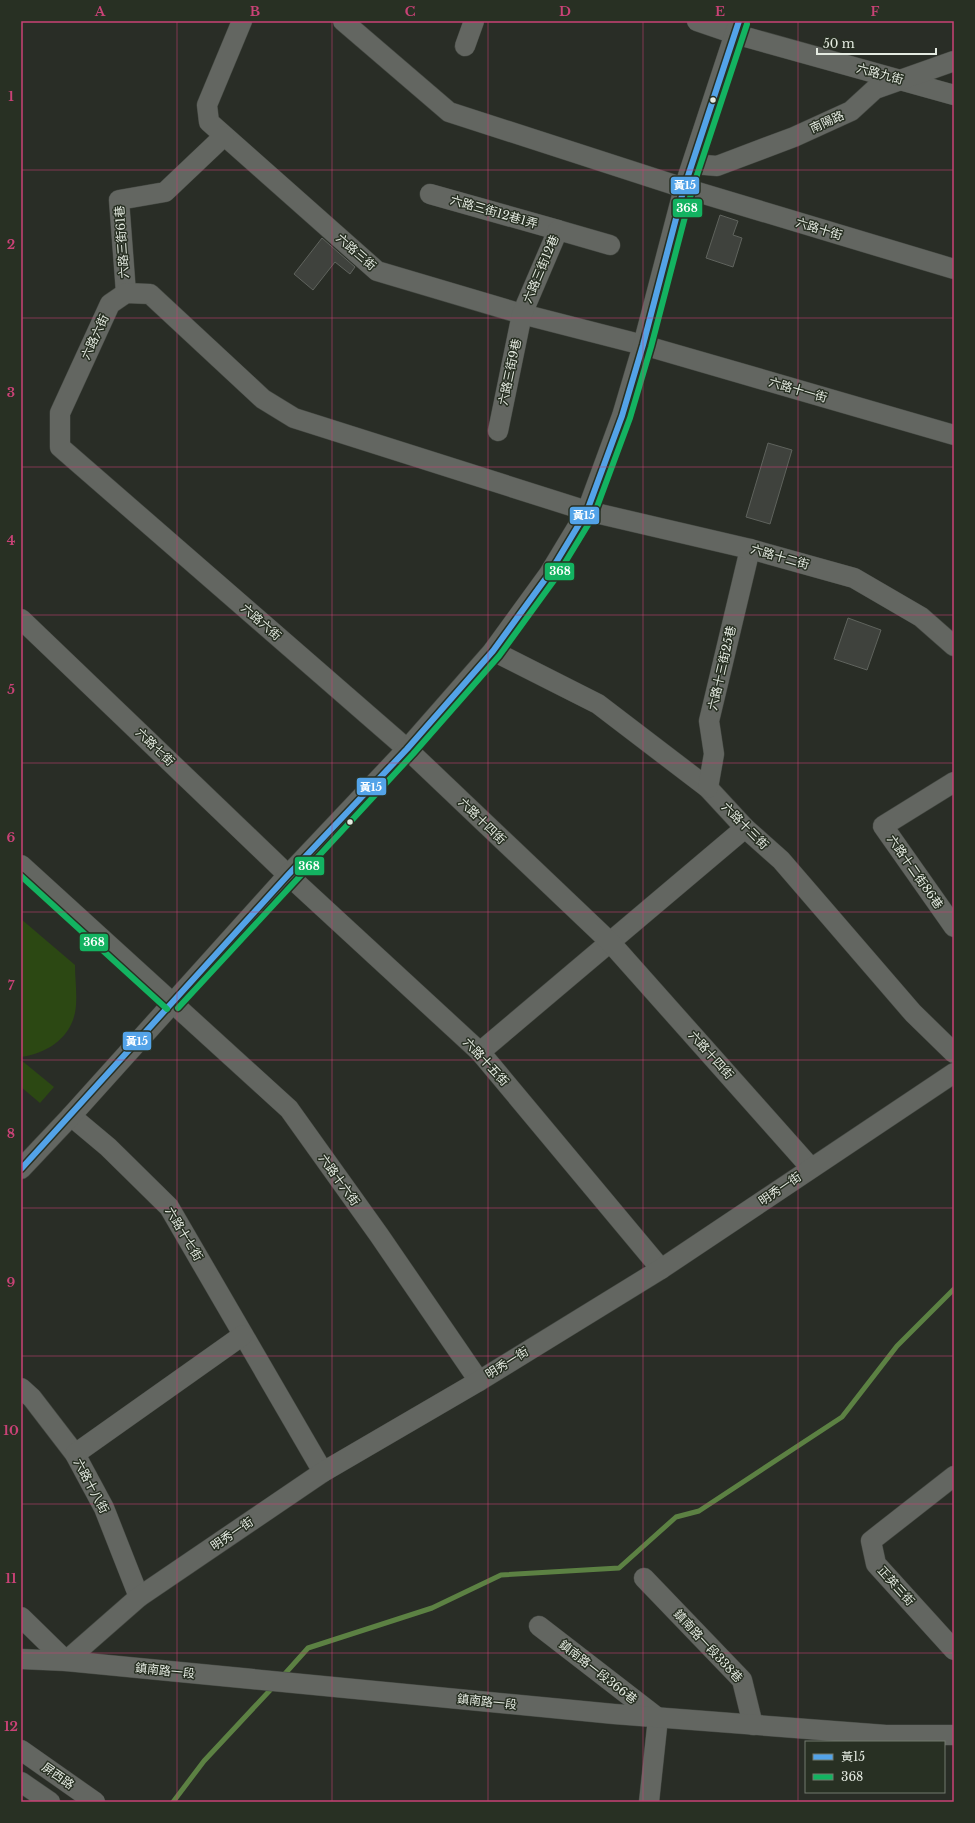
<svg xmlns="http://www.w3.org/2000/svg" width="975" height="1823" viewBox="0 0 975 1823" font-family="'Libre Baskerville','Noto Sans TC',serif">
<style>
.green{fill:#2c4813}
.lines{fill:none;stroke-linecap:round;stroke-linejoin:round}
.stream{stroke:#5c8143;stroke-width:5}
.building{fill:#3f423d;stroke:#5f635d}
.minor-casing{stroke:#444842;stroke-width:21}
.minor{stroke:#636661;stroke-width:20}
.bus-1-casing{stroke:#283023;stroke-width:9}
.bus-2-casing{stroke:#283023;stroke-width:9}
.bus-1{stroke:#53a3e8;stroke-width:6}
.bus-2{stroke:#13b361;stroke-width:6}
.grid{fill:none;stroke:#c94276;stroke-width:1;stroke-opacity:0.55}
.bus-dot{fill:#e4eae1;stroke:#283023;stroke-width:1.5}
.labels{text-anchor:middle;stroke-width:3;stroke-linejoin:round;paint-order:stroke}
.street-label{font-size:12px;fill:#e4eae1;stroke:#283023}
.line-badge{stroke:#283023;stroke-width:1.5}
.badge-label{font-size:11px;text-anchor:middle;font-weight:bold;fill:#fff}
.neatline{fill:none;stroke:#c94276;stroke-width:1.5}
.grid-label{font-size:13px;text-anchor:middle;font-weight:bold;fill:#c94276}
</style>
<rect width="100%" height="100%" fill="#292d26"/>
<g class="green">
<path d="M21,919L75,965C75,978 77,992 76,1005C74,1036 49,1053 21,1057Z"/>
<polygon points="21,1060 54,1087 40,1103 21,1087"/>
</g>
<g class="lines">
<g class="stream">
<polyline points="282,1677 308,1648 432,1608 501,1575 619,1568 676,1517 699,1511 842,1417 897,1346 954,1289"/>
<polyline points="173,1802 204,1761 274,1686"/>
</g>
</g>
<g class="building">
<polygon points="720,215 738,221 733,235 742,238 733,267 706,258"/>
<polygon points="322,238 355,267 350,274 335,262 313,290 294,274"/>
<polygon points="768,443 792,450 770,524 746,517"/>
<polygon points="848,618 881,630 867,670 834,659"/>
</g>
<g class="lines">
<defs>
<g id="minor">
<polyline points="242,21 207,105 209,122 377,271 522,314 643,345 954,435"/>
<polyline points="343,21 449,112 684,188 954,269"/>
<polyline points="697,21 735,34 954,95"/>
<polyline points="465,46 474,21"/>
<polyline points="693,164 717,166 794,137 851,111 875,89 954,61"/>
<polyline points="430,194 558,230"/>
<polyline points="126,293 119,200 165,192 224,136"/>
<polyline points="498,431 522,314 558,230 610,245"/>
<polyline points="21,619 288,875 480,1052 661,1269"/>
<polyline points="493,651 598,704 708,788 745,828 781,860 913,1013 954,1053"/>
<polyline points="954,782 883,826 954,927"/>
<polyline points="708,788 714,754 709,721 750,549"/>
<polyline points="21,865 289,1109 379,1235 479,1381"/>
<polyline points="480,1052 745,828"/>
<polyline points="71,1116 108,1147 169,1207 323,1472"/>
<polyline points="811,1168 610,942 407,749 60,447 60,413 110,304 126,293 150,294 263,399 294,418 587,511 750,549 854,578 921,617 954,646"/>
<polyline points="21,1169 71,1116 288,875 407,749 493,651 549,574 587,511 622,416 643,345 684,188 739,21"/>
<polyline points="21,1388 32,1398 75,1454 104,1508 139,1597"/>
<polyline points="75,1454 243,1335"/>
<polyline points="954,1476 871,1541 876,1564 954,1650"/>
<polyline points="644,1578 742,1680 753,1725"/>
<polyline points="21,1617 66,1661 139,1597 323,1472 479,1381 661,1269 954,1073"/>
<polyline points="539,1626 658,1718 649,1802"/>
<polyline points="21,1659 66,1661 614,1714 886,1735 954,1735"/>
<polyline points="21,1750 95,1802"/>
<polyline points="21,1782 50,1802"/>
</g>
</defs>
<use href="#minor" class="minor-casing"/>
<use href="#minor" class="minor"/>
<defs>
<polyline id="bus-1" points="21,1169 288,875 407,749 493,651 549,574 587,511 622,416 643,345 684,188 739,21"/>
<g id="bus-2">
<polyline points="21,876 167,1009"/>
<polyline points="178,1008 413,754 499,656 555,579 594,515 630,418 651,347 692,190 747,24"/>
</g>
</defs>
<use href="#bus-1" class="bus-1-casing"/>
<use href="#bus-2" class="bus-2-casing"/>
<use href="#bus-1" class="bus-1"/>
<use href="#bus-2" class="bus-2"/>
</g>
<path class="grid" d="M177,21V1802M332,21V1802M488,21V1802M643,21V1802M798,21V1802M21,170H954M21,318H954M21,467H954M21,615H954M21,763H954M21,912H954M21,1060H954M21,1208H954M21,1356H954M21,1504H954M21,1653H954"/>
<g class="bus-dot">
<circle cx="713" cy="100" r="3.5"/>
<circle cx="350" cy="822" r="3.5"/>
</g>
<g class="labels">
<g class="street-label">
<text transform="translate(880 74) rotate(15)" y="4">六路九街</text>
<text transform="translate(827 122) rotate(-24)" y="4">南陽路</text>
<text transform="translate(494 212) rotate(16)" y="4">六路三街12巷1弄</text>
<text transform="translate(819 229) rotate(17)" y="4">六路十街</text>
<text transform="translate(122 242) rotate(-94)" y="4">六路三街61巷</text>
<text transform="translate(356 252) rotate(41)" y="4">六路三街</text>
<text transform="translate(541 269) rotate(-67)" y="4">六路三街12巷</text>
<text transform="translate(95 337) rotate(-65)" y="4">六路六街</text>
<text transform="translate(510 372) rotate(-78)" y="4">六路三街9巷</text>
<text transform="translate(798 390) rotate(16)" y="4">六路十一街</text>
<text transform="translate(780 557) rotate(16)" y="4">六路十二街</text>
<text transform="translate(261 622) rotate(41)" y="4">六路六街</text>
<text transform="translate(722 668) rotate(-77)" y="4">六路十三街25巷</text>
<text transform="translate(155 747) rotate(44)" y="4">六路七街</text>
<text transform="translate(482 821) rotate(44)" y="4">六路十四街</text>
<text transform="translate(745 826) rotate(45)" y="4">六路十三街</text>
<text transform="translate(915 872) rotate(55)" y="4">六路十二街86巷</text>
<text transform="translate(711 1055) rotate(48)" y="4">六路十四街</text>
<text transform="translate(486 1062) rotate(47)" y="4">六路十五街</text>
<text transform="translate(339 1180) rotate(54)" y="4">六路十六街</text>
<text transform="translate(780 1189) rotate(-34)" y="4">明秀一街</text>
<text transform="translate(184 1234) rotate(59)" y="4">六路十七街</text>
<text transform="translate(507 1363) rotate(-32)" y="4">明秀一街</text>
<text transform="translate(91 1486) rotate(62)" y="4">六路十八街</text>
<text transform="translate(232 1534) rotate(-34)" y="4">明秀一街</text>
<text transform="translate(896 1586) rotate(48)" y="4">正英三街</text>
<text transform="translate(708 1646) rotate(47)" y="4">鎮南路一段338巷</text>
<text transform="translate(165 1671) rotate(6)" y="4">鎮南路一段</text>
<text transform="translate(598 1672) rotate(38)" y="4">鎮南路一段366巷</text>
<text transform="translate(487 1702) rotate(6)" y="4">鎮南路一段</text>
<text transform="translate(58 1776) rotate(35)" y="4">屏西路</text>
</g>
</g>
<g class="line-badge">
<rect x="670" y="176" width="30" height="19" rx="4" fill="#53a3e8"/>
<rect x="672" y="198" width="31" height="20" rx="4" fill="#13b361"/>
<rect x="569" y="506" width="31" height="19" rx="4" fill="#53a3e8"/>
<rect x="544" y="562" width="31" height="19" rx="4" fill="#13b361"/>
<rect x="356" y="777" width="31" height="19" rx="4" fill="#53a3e8"/>
<rect x="294" y="856" width="31" height="20" rx="4" fill="#13b361"/>
<rect x="79" y="933" width="30" height="19" rx="4" fill="#13b361"/>
<rect x="122" y="1031" width="30" height="20" rx="4" fill="#53a3e8"/>
</g>
<g class="badge-label">
<text x="685" y="189">黃15</text>
<text x="687" y="212">368</text>
<text x="584" y="519">黃15</text>
<text x="560" y="575">368</text>
<text x="371" y="791">黃15</text>
<text x="309" y="870">368</text>
<text x="94" y="946">368</text>
<text x="137" y="1045">黃15</text>
</g>
<rect width="975" height="1823" fill="none" stroke="#283023" stroke-width="44"/>
<rect x="805" y="1741" width="140" height="52" fill="#283023" stroke="#737a6f"/>
<rect x="813" y="1754" width="20" height="6" fill="#53a3e8" stroke="#737a6f"/>
<text x="841" y="1761" font-size="12" fill="#e4eae1">黃15</text>
<rect x="813" y="1774" width="20" height="6" fill="#13b361" stroke="#737a6f"/>
<text x="841" y="1781" font-size="12" fill="#e4eae1">368</text>
<path d="M817 48v6h119v-6" fill="none" stroke="#e4eae1" stroke-width="2"/>
<text x="823" y="48" font-size="12" fill="#e4eae1" stroke="#283023" stroke-width="3" paint-order="stroke">50 m</text>
<rect x="22" y="22" width="931" height="1779" class="neatline"/>
<g class="grid-label">
<text x="100" y="16">A</text>
<text x="255" y="16">B</text>
<text x="410" y="16">C</text>
<text x="565" y="16">D</text>
<text x="720" y="16">E</text>
<text x="875" y="16">F</text>
<text x="11" y="101">1</text>
<text x="11" y="249">2</text>
<text x="11" y="397">3</text>
<text x="11" y="545">4</text>
<text x="11" y="694">5</text>
<text x="11" y="842">6</text>
<text x="11" y="990">7</text>
<text x="11" y="1138">8</text>
<text x="11" y="1287">9</text>
<text x="11" y="1435">10</text>
<text x="11" y="1583">11</text>
<text x="11" y="1731">12</text>
</g>
</svg>
